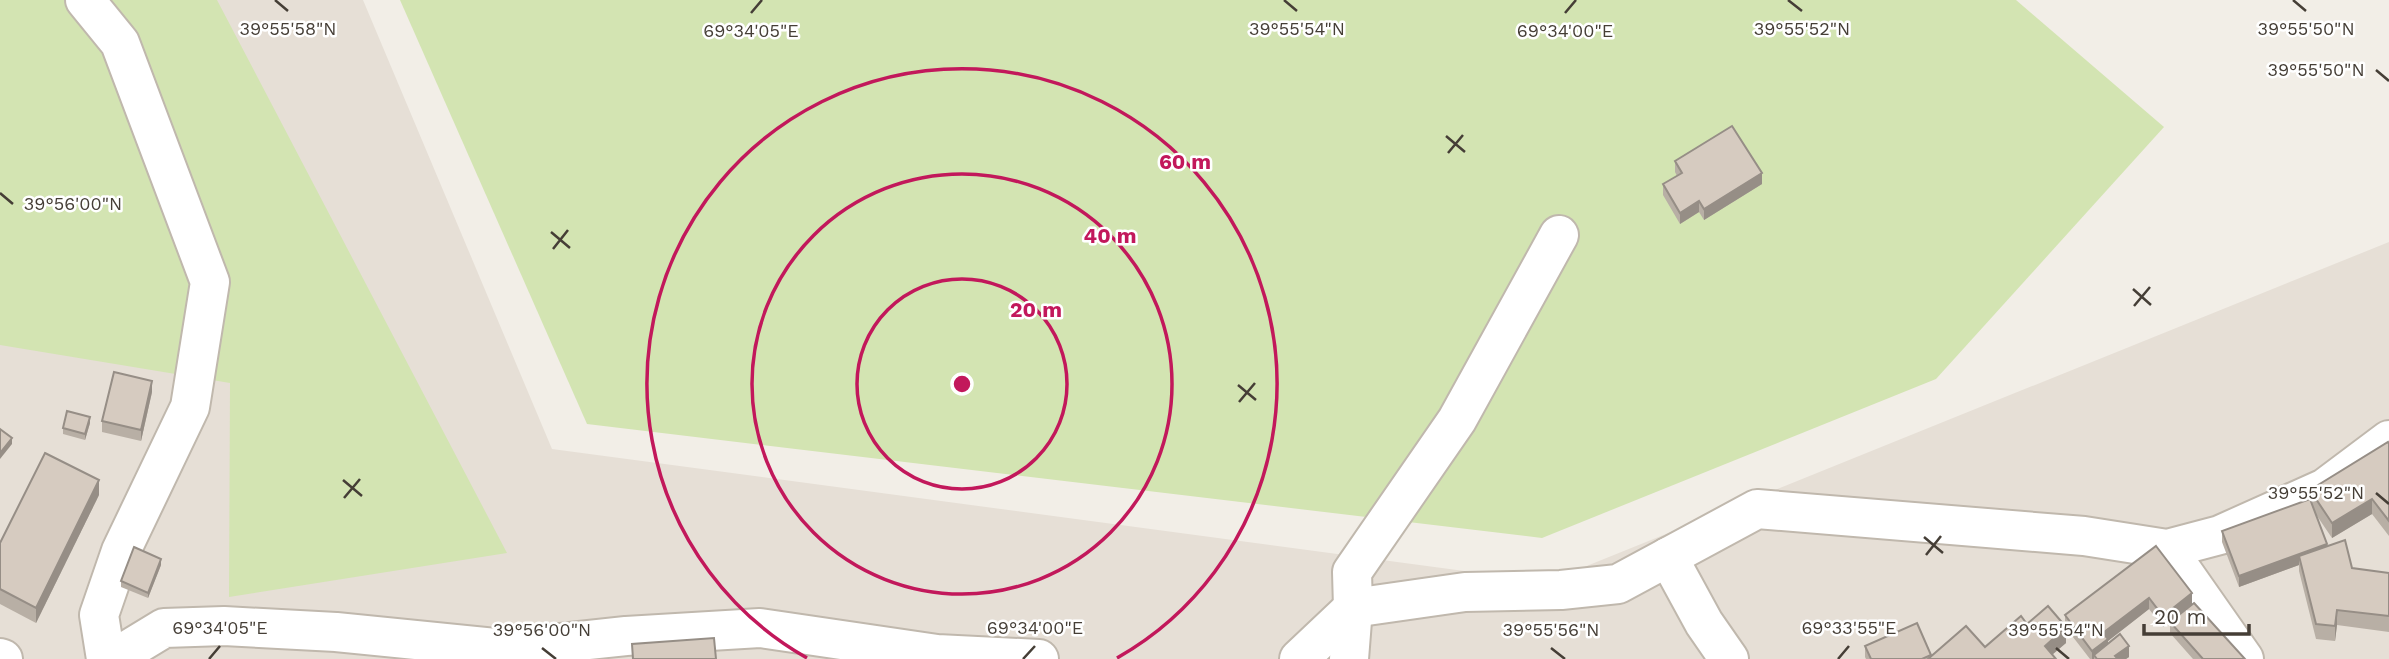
<svg xmlns="http://www.w3.org/2000/svg" width="2389" height="659" viewBox="0 0 2389 659" font-family="'Work Sans',sans-serif">
<style>
.residential{fill:#e6dfd6}
.green{fill:#d3e4b2}
.lines{fill:none;stroke-linecap:round;stroke-linejoin:round}
.street-casing{stroke:#c0b8ad;stroke-width:42}
.street{stroke:#fff;stroke-width:38}
.wall{fill:#b8afa5}
.shaded-wall{fill:#968e86}
.building{fill:#d6cbc0;stroke:#968e86;stroke-width:2}
.ticks{fill:none;stroke:#453e36;stroke-width:2.5}
.ring{fill:none;stroke:#c2185b;stroke-width:3.5}
.ticks-label{font-size:18px;text-anchor:middle;fill:#453e36;stroke:#fff;stroke-width:5;stroke-linejoin:round;paint-order:stroke}
.centre{fill:#c2185b;stroke:#fff;stroke-width:3.5}
.ring-label{font-size:21px;text-anchor:middle;font-weight:bold;fill:#c2185b;stroke:#fff;stroke-width:5;stroke-linejoin:round;paint-order:stroke}
</style>
<rect width="100%" height="100%" fill="#f2eee7"/>
<polygon class="residential" points="0,0 363,0 552,449 1547,582 2389,242 2389,659 0,659"/>
<g class="green">
<polygon points="0,0 217,0 507,553 229,597 230,383 0,345"/>
<polygon points="400,0 2016,0 2164,127 1936,379 1542,538 587,424"/>
</g>
<g class="lines">
<defs>
<g id="street">
<polyline points="85,0 120,43 210,282 190,407 121,551 99,615 106,659"/>
<polyline points="2167,549 2244,659"/>
<polyline points="1668,557 1704,623 1729,659"/>
<polyline points="0,658 3,659"/>
<polyline points="113,659 164,628 224,626 336,632 505,649 626,636 760,628 937,654 1039,659"/>
<polyline points="1299,659 1353,608 1465,592 1561,590 1618,584 1757,509 2084,536 2167,549 2220,535 2325,488 2389,440"/>
<polyline points="1349,659 1353,608 1352,572 1457,420 1559,235"/>
</g>
</defs>
<use href="#street" class="street-casing"/>
<use href="#street" class="street"/>
</g>
<g class="wall">
<polygon points="1675,161 1762,184 1704,220 1699,212 1680,224 1663,195 1663,184 1677,176 1675,172"/>
<polygon points="152,392 141,441 102,432 102,421"/>
<polygon points="90,423 85,440 63,434 63,428"/>
<polygon points="2389,444 2389,536 2372,514 2332,538 2315,513 2327,546 2352,568 2389,573 2389,632 2337,625 2335,641 2316,639 2299,571 2299,565 2239,587 2222,542 2222,531 2310,499 2310,490"/>
<polygon points="99,495 36,623 0,604 0,543"/>
<polygon points="2156,546 2192,604 2245,659 2193,659 2170,633 2170,622 2163,627 2149,609 2108,641 2108,644 2129,657 2126,659 2090,659 2066,628 2066,643 2052,655 2056,659 1866,659 1865,657 1865,646 1931,655 1985,647 2027,624 2065,626 2065,615"/>
<polygon points="161,565 148,598 121,587 121,581"/>
</g>
<g class="shaded-wall">
<polygon points="1762,173 1762,184 1704,220 1704,209"/>
<polygon points="1699,201 1699,212 1680,224 1680,213"/>
<polygon points="152,381 152,392 141,441 141,430"/>
<polygon points="90,417 90,423 85,440 85,434"/>
<polygon points="12,438 12,444 0,459 0,453"/>
<polygon points="99,480 99,495 36,623 36,608"/>
<polygon points="2372,499 2372,514 2332,538 2332,523"/>
<polygon points="2327,544 2327,555 2299,556 2299,565 2239,587 2239,576"/>
<polygon points="161,559 161,565 148,598 148,593"/>
<polygon points="2192,593 2192,604 2163,627 2163,616"/>
<polygon points="2149,598 2149,609 2108,641 2108,650 2094,655 2094,659 2092,659 2092,651 2103,633"/>
<polygon points="2337,610 2337,625 2335,641 2335,626"/>
<polygon points="2066,627 2066,643 2047,659 2045,646"/>
<polygon points="2129,646 2129,657 2126,659 2115,659 2115,656"/>
</g>
<g class="building">
<polygon points="1732,126 1762,173 1704,209 1699,201 1680,213 1663,184 1682,173 1675,161"/>
<polygon points="114,372 152,381 141,430 102,421"/>
<polygon points="67,411 90,417 85,434 63,428"/>
<polygon points="0,429 12,438 0,453"/>
<polygon points="2388,442 2389,444 2389,521 2372,499 2332,523 2310,490"/>
<polygon points="45,453 99,480 36,608 0,589 0,543"/>
<polygon points="2310,499 2327,544 2239,576 2222,531"/>
<polygon points="2345,540 2352,568 2389,573 2389,616 2337,610 2335,626 2316,624 2299,556"/>
<polygon points="2156,546 2192,593 2163,616 2149,598 2103,633 2108,639 2092,651 2065,615"/>
<polygon points="134,547 161,559 148,593 121,581"/>
<polygon points="2194,603 2245,659 2203,659 2170,622"/>
<polygon points="2048,606 2066,627 2045,646 2056,659 1928,659 1966,626 1985,647 2021,616 2027,624"/>
<polygon points="1917,623 1931,655 1922,659 1871,659 1865,646"/>
<polygon points="2120,634 2129,646 2115,656 2118,659 2097,659 2094,655"/>
<polygon points="714,638 716,659 633,659 632,644"/>
</g>
<path class="ticks" d="M275,0L288,11M1284,0L1297,11M1788,0L1802,11M2293,0L2306,11M751,13L762,0M1565,13L1576,0M2376,70L2389,81M1446,136L1465,152M1448,153L1463,135M0,193L13,204M551,232L570,248M553,249L568,230M2133,289L2151,305M2134,306L2150,287M1238,385L1256,400M1239,402L1255,383M343,480L362,496M2376,493L2389,504M344,498L360,479M1924,537L1943,553M1926,555L1941,536M542,648L556,659M1551,648L1565,659M2056,648L2069,659M209,659L220,646M1023,659L1035,646M1838,659L1849,646"/>
<g class="ring">
<circle cx="962" cy="384" r="105"/>
<circle cx="962" cy="384" r="210"/>
<path d="M807 658A315 315 0 1 1 1117 658"/>
</g>
<g class="ticks-label">
<text x="288" y="35">39°55'58"N</text>
<text x="1297" y="35">39°55'54"N</text>
<text x="1802" y="35">39°55'52"N</text>
<text x="2306" y="35">39°55'50"N</text>
<text x="751" y="37">69°34'05"E</text>
<text x="1565" y="37">69°34'00"E</text>
<text x="2316" y="76">39°55'50"N</text>
<text x="73" y="210">39°56'00"N</text>
<text x="2316" y="499">39°55'52"N</text>
<text x="220" y="634">69°34'05"E</text>
<text x="1035" y="634">69°34'00"E</text>
<text x="1849" y="634">69°33'55"E</text>
<text x="542" y="636">39°56'00"N</text>
<text x="1551" y="636">39°55'56"N</text>
<text x="2056" y="636">39°55'54"N</text>
</g>
<circle cx="962" cy="384" r="10" class="centre"/>
<g class="ring-label">
<text x="1185" y="169">60 m</text>
<text x="1110" y="243">40 m</text>
<text x="1036" y="317">20 m</text>
</g>
<path d="M2144 624v10h105v-10" fill="none" stroke="#453e36" stroke-width="3.5"/>
<text x="2154" y="624" font-size="21" fill="#453e36" stroke="#ffffff" stroke-width="5" paint-order="stroke">20 m</text>
</svg>
